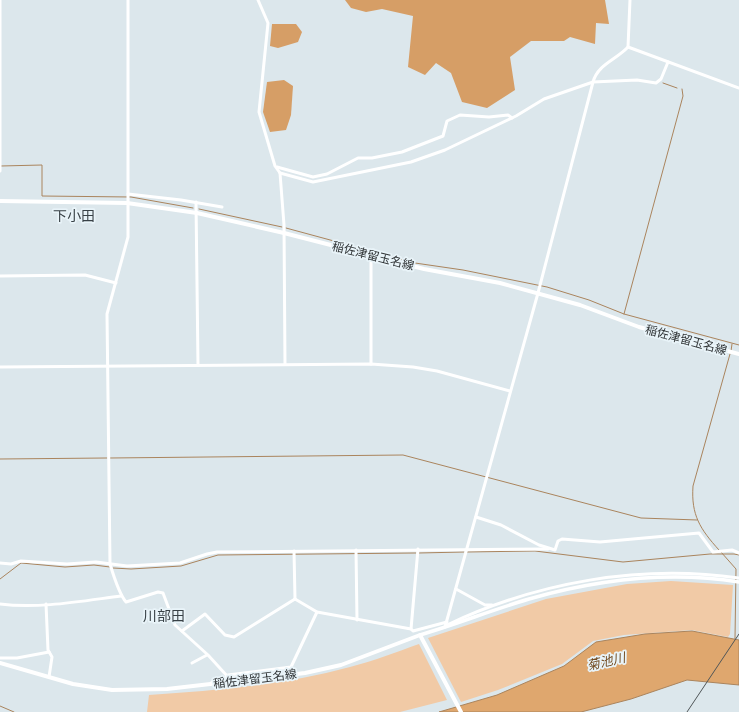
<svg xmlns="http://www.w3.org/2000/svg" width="739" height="712" viewBox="0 0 739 712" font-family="Quicksand,'Noto Sans JP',sans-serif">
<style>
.green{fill:#f1caa6}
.forest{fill:#d69e66}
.water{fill:#dfa76e;stroke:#aa845d}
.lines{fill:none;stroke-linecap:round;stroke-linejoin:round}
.stream{stroke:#aa845d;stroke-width:1}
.minor{stroke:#fff;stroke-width:3}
.tertiary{stroke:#fff;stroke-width:3.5}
.secondary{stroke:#fff;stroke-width:4}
.rail{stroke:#505658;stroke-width:1}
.labels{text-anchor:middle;stroke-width:3.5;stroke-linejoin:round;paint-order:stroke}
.street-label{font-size:12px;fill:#2f3335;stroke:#e9f4f9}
.water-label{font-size:13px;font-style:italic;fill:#724b21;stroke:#e9f4f9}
.quarter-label{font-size:14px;fill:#384146;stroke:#e9f4f9}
</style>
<rect width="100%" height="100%" fill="#dce7ec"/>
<g class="green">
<polygon points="671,581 733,585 730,634 728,637 692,630 624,635 593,641 562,664 498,690 461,702 428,638 546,599 627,584"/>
<path d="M419,644L447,700L400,712H147L149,695C217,690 284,685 350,667C374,661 396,652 419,644Z"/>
</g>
<g class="forest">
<polygon points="345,0 605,0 609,24 596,23 595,44 570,37 564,41 531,41 510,57 515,90 487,108 462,102 451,73 436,63 425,75 408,67 413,16 382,9 366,12 351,8"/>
<polygon points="272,24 296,24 302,32 298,42 278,48 270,46"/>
<polygon points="284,80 293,86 291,115 286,130 270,132 263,112 267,82"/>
</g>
<polygon class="water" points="692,631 739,640 739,685 687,680 631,699 581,712 439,712 497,695 564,666 596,642 645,634"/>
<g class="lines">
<g class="stream">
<polyline points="663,83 677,88"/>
<polyline points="1,166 42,165 42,196 131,197 193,208"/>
<polyline points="199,209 282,227"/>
<polyline points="286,228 415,263 463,270 547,287 589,300 624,314 739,345"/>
<polyline points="624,314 683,96 682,89"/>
<polyline points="731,351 732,344"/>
<polyline points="110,458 403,455 641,518 697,520"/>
<polyline points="0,459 107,458"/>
<path d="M719,550C700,529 691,515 693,486L730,354"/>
<polyline points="467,552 535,551 623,562 710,554 734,554 739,555"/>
<polyline points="721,552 736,569 735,639"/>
<polyline points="419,553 464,552"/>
<polyline points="113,568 131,569 181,566 218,555 416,553"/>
<polyline points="0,579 21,563 65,567 94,565 110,567"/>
<polyline points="0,706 14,712"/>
</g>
<g class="minor">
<path d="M128,0V237L107,314L110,564C113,574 120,595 126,602L158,592L163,593L175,625L208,655L228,677L241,679"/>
<polyline points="258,0 268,23 259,112 275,166 280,173 284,225 285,364"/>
<polyline points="628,47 739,88"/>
<polyline points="277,167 313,177 327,174 358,158 372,158 402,152 443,136 447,121 460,115 489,117 508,115 512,118"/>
<polyline points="0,171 0,0"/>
<polyline points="280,173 313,182 411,162 445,150 516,116 544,99 593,82 637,80 656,83 661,79 668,62"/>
<polyline points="128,194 181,200 222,207"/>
<polyline points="196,202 198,365"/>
<polyline points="0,276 85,275 116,283"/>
<polyline points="371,364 371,256"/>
<polyline points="0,367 371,364 413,367 437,371 510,391"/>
<polyline points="476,517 501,525 539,545 555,550 558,541 562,539 600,542 699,533 713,552 732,550 739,553"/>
<polyline points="356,550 357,620"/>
<polyline points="294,551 295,599"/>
<polyline points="0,563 11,564 21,561 67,564 96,562 127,566 180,563 207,554 217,552 548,549"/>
<polyline points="456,589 485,605 492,605"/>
<polyline points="295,599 317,612 411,629 413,631 447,622"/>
<path d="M0,604C39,609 82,601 121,596"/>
<polyline points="46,604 48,650 52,657 49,677"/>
<path d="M447,625C537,582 640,564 739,578"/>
<path d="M445,627L538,293L593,82C598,64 616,60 628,47L630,0"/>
<polyline points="411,629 418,549"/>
<polyline points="182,631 205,614 225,635 234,637 295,599"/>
<polyline points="0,658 17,658 49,652"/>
<polyline points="192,663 207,655"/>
<polyline points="228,675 291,667 317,612"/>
<polyline points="212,682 228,677"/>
</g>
<path class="tertiary" d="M420,635C457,624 492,610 529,599C596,580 670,571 739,582"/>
<g class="secondary">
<polyline points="0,201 127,203 197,213 284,233 424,269 500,283 580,305 639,327 739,354"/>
<polyline points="0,663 73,684 112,690 167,689 305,673 341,665 420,635 461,712"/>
</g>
<polyline class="rail" points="687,712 739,634"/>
</g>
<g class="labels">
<g class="street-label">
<text transform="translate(373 256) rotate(14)" y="4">稲佐津留玉名線</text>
<text transform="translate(686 340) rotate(15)" y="4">稲佐津留玉名線</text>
<text transform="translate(255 679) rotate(-7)" y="4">稲佐津留玉名線</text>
</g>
<g class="water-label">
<text transform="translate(606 661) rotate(-13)" y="5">菊池川</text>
</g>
<g class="quarter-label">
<text x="74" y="221">下小田</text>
<text x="164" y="621">川部田</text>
</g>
</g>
</svg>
